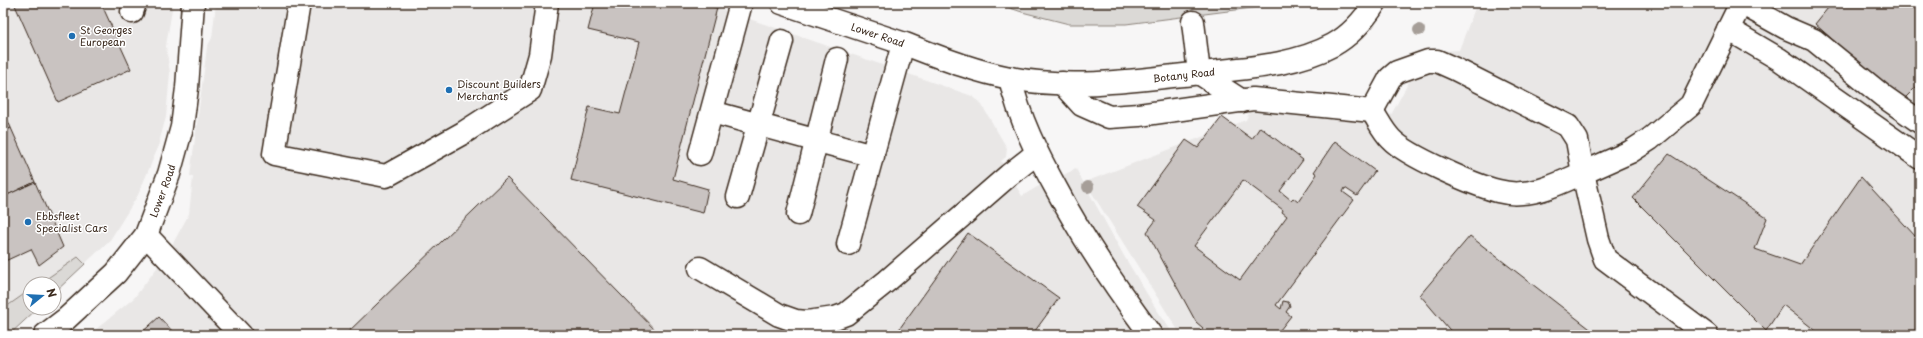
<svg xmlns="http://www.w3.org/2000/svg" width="1923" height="338" viewBox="0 0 1923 338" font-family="'Playpen Sans',sans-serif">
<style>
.built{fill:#e9e7e6}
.green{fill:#dbd9d6;stroke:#8b827a}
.building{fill:#c9c3c1;stroke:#3b2a1e;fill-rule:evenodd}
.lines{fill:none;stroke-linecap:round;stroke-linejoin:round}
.minor-casing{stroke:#3b2a1e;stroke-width:25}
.minor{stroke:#fff;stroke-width:22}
.tree{fill:#a69e98}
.poi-dot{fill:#1f6fb2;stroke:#fff;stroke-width:1.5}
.labels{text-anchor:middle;stroke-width:3;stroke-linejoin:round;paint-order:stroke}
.poi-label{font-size:10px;fill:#3b2a1e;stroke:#fff;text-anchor:start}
.street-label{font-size:10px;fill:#3b2a1e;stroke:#fff}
</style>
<rect width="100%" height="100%" fill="#f7f6f6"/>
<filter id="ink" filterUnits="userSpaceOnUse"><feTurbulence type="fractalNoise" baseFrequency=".025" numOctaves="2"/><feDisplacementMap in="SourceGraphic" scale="8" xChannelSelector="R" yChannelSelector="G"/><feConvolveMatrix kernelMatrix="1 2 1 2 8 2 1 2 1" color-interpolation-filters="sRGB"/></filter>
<g filter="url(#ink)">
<g class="built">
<polygon points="3,3 173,3 166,46 170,73 166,117 157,150 138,195 110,240 54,293 54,284 30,284 30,308 38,308 9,335 3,335"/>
<polygon points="216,3 718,3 718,8 972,96 980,102 1007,148 1006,157 1001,161 1022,196 1037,187 1076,169 1124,256 1155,307 1174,335 89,335 134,298 166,256 189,214 193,177 190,176 205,63 207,47 212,38"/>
<polygon points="1477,3 1920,3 1920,335 1181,335 1085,182 1246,120 1258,92 1391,115 1425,52 1459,50"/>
</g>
<g class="green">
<polygon points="995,3 1291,3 1126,24 1069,24 1022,12"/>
<polygon points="78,257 85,264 54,293 54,284 39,284"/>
<polygon points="30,290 30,308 38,308 9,335 3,335 3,309"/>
</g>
<g class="building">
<polygon points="14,3 101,3 131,69 58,102"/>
<polygon points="595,3 701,3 717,8 673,179 708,189 703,213 571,180 589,107 620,114 639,42 588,30"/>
<polygon points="1832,3 1920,3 1920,83 1902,101 1815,24"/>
<polygon points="3,109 11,128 3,132"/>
<path d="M1222,117L1252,139L1260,127L1303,160L1280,191L1291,200L1293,198L1298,202L1317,174L1314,172L1335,141L1375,171L1357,196L1345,188L1343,192L1354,200L1276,305L1281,309L1283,301L1288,302L1290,306L1286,312L1291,316L1276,335H1206L1200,331L1203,328L1196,322L1147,232L1156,220L1137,207L1186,140L1198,148ZM1243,180L1283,210L1282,212L1287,216L1240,280L1194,246Z"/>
<polygon points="11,128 35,182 3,197 3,132"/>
<polygon points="1669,154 1767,218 1755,249 1800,265 1861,177 1916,237 1920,232 1920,335 1821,335 1783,305 1766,331 1633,198"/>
<polygon points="507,178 660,335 345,335"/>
<polygon points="35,182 63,247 39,265 31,249 3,262 3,197"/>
<polygon points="968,233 1059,298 1032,335 895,335"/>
<polygon points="1470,236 1598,335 1454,335 1420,295"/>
<polygon points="159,317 176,335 139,335"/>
</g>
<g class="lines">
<defs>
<g id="minor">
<polyline points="299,3 274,154 386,176 463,133 530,90 540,55 547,3"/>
<path id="s1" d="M782,3C823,17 864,30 905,44C939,57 973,71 1010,78C1073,90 1138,80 1201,73C1245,68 1294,66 1333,45C1351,35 1364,20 1375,3"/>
<polyline points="1741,3 1786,28 1814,40 1883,96 1920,122"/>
<polyline points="132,12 135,3"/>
<polyline points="1193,22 1199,73 1242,101"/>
<polyline points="1728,29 1779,59 1920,158"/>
<path d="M1010,78C1019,118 1037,154 1057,190C1084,241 1116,288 1151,335"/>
<path d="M1062,83L1082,105L1109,117L1139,115L1253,99L1372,111C1378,120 1383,131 1391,139C1407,156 1474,185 1498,191C1506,193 1514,194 1522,193C1543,192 1564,181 1583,173L1598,239L1605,259L1707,335"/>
<polyline points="1372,111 1390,78 1397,72 1428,61 1437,61 1455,69 1568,126 1577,140 1583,173 1630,152 1650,139 1691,105 1741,3"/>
<polyline points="712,112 873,156"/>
<polyline points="700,154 741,3"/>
<polyline points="738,197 782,41"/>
<polyline points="798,214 837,59"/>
<polyline points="146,235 241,335"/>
<polyline points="848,244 903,44"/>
<polyline points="700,268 779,315 796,321 807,322 835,318 846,314 887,281 1009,175 1037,153"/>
<path id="s2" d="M45,335L66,319L116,273L146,235L169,174L182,127L187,88L193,3"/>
</g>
</defs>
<use href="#minor" class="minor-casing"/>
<use href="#minor" class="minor"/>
</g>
<g class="tree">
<circle cx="1419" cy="30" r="6"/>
<circle cx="1088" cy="187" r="6"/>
</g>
</g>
<g class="poi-dot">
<circle cx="72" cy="36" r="4"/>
<circle cx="449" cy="90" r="4"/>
<circle cx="28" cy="222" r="4"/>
</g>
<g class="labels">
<g class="poi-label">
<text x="80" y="34">St Georges<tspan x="80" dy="12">European</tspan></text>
<text x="457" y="88">Discount Builders<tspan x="457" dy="12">Merchants</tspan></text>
<text x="36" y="220">Ebbsfleet<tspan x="36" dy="12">Specialist Cars</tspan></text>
</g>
<g class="street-label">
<text dy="4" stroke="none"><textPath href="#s1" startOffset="101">Lower Road</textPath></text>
<text dy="4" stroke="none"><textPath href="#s1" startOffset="415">Botany Road</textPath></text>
<text dy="4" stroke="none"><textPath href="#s2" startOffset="190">Lower Road</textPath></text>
</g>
</g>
<rect width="1923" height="338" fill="none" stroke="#fff" stroke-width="16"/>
<rect x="8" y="8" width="1907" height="322" fill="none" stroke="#3b2a1e" stroke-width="1.5" filter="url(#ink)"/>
<g transform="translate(42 296) rotate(72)"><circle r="19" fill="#ffffff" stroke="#b1aaa5"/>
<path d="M0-3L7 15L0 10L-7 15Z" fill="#1f6fb2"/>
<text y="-6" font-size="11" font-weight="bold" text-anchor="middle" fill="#3b2a1e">N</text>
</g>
</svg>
